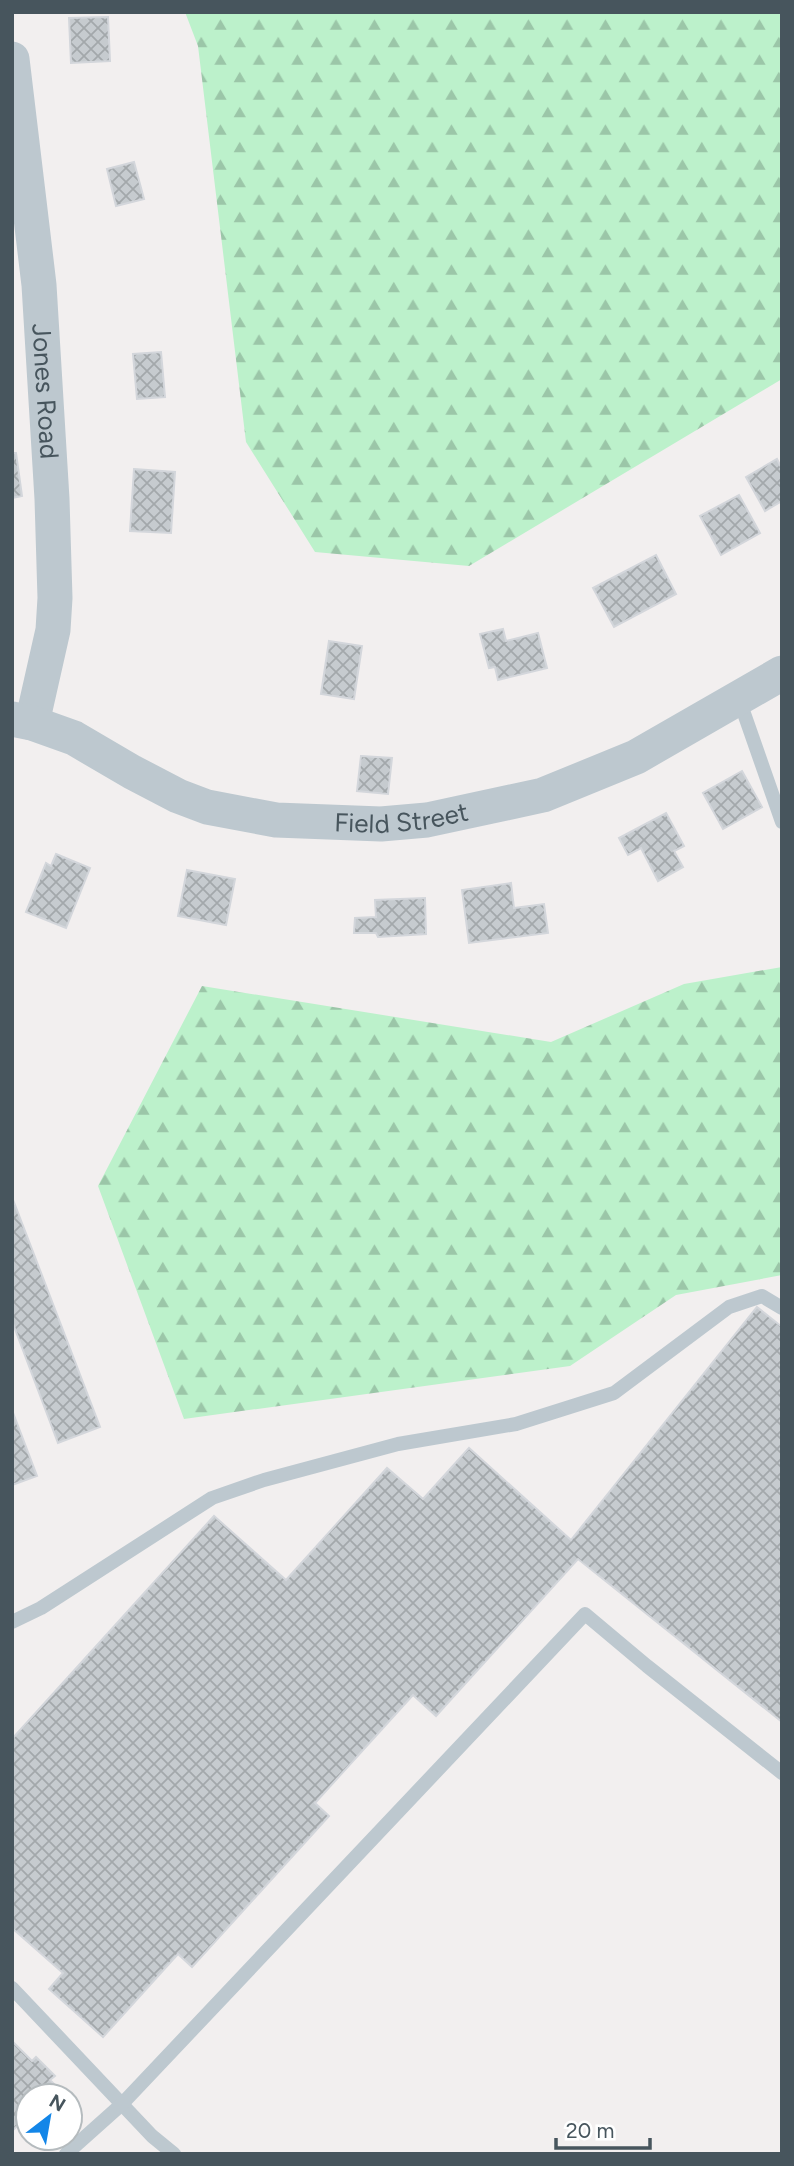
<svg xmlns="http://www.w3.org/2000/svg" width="794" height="2166" viewBox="0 0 794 2166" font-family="Figtree,sans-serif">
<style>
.forest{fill:url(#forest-firs)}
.building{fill:url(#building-cross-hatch);stroke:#d3d6db;stroke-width:2}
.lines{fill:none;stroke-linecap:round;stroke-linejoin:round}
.service{stroke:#bdc8cf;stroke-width:14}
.tertiary{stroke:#bdc8cf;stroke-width:35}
.labels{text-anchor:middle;stroke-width:7;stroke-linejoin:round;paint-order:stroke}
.street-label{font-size:26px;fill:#47555d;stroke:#fff}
</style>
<defs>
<pattern id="forest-firs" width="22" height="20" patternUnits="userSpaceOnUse" patternTransform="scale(1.75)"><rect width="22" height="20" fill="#bcf1cb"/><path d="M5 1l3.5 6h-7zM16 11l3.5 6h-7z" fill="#9bc6a8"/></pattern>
<pattern id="building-cross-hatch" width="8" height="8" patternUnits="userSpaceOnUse" patternTransform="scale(1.75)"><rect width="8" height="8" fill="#c6cbcf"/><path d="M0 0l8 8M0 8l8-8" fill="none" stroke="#a3a8ab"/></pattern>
</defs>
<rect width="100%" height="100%" fill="#f2efef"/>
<g class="forest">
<polygon points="185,12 782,12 782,379 469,566 315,552 246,442 198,46"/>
<polygon points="782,967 782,1275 676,1295 570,1366 184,1419 98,1186 202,986 551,1042 684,984"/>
</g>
<g class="building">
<polygon points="108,17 110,61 71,63 69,18"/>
<polygon points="134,162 144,199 116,206 107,169"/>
<polygon points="161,352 165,397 137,399 133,354"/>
<polygon points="12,453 16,453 22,496 12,498"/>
<polygon points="777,459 782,469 782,501 765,511 746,477"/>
<polygon points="134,469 175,472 171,533 130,531"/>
<polygon points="739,495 760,533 721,555 700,516"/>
<polygon points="656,555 676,594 614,627 593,588"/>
<polygon points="503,629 506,641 538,633 547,668 498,680 495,667 489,668 480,634"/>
<polygon points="329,641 362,646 354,699 321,694"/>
<polygon points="361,756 392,758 388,794 357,791"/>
<polygon points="742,771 762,807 723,829 703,793"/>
<polygon points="666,813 684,846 674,851 683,867 658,881 641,848 628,855 619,838"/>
<polygon points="56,854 90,868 66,928 26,912 46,863 51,866"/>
<polygon points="187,870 235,879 226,925 178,916"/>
<polygon points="511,883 514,908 544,904 548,933 469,943 462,890"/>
<polygon points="425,898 426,934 378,937 376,933 354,933 355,918 376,917 375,900"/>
<polygon points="12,1197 100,1427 58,1443 12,1321"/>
<polygon points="757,1307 782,1327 782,1722 578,1559 436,1716 413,1695 315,1803 329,1816 192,1967 178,1954 103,2037 49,1989 63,1973 12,1928 12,1739 214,1516 286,1580 387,1468 423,1499 469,1448 571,1540"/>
<polygon points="12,1410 37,1476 12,1485"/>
<polygon points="12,2041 32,2061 36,2057 55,2076 50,2080 58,2088 49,2096 28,2096 28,2116 12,2131"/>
</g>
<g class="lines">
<g class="service">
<polyline points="739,699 782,822"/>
<polyline points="12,1622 41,1608 212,1498 264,1480 398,1444 516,1424 614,1393 729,1307 762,1296 782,1308"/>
<polyline points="12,1988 152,2136 174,2154"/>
<polyline points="66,2154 122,2104 585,1614 647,1666 782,1773"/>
</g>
<g class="tertiary">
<path id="s1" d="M12,59L39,285L52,499L55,598L53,630L32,723"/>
<path id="s2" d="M12,719L32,723L74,738L132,772L178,796L207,807L276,820L381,824L427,820L543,795L636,757L782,673"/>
</g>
</g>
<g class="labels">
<g class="street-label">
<text dy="9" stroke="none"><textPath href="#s1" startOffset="334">Jones Road</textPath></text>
<text dy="9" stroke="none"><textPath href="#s2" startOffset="411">Field Street</textPath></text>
</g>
</g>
<rect width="794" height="2166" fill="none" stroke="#47555d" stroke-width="28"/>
<g transform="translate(49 2117) rotate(31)"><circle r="33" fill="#ffffff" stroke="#b5bbbe" stroke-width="2"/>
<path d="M0-5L12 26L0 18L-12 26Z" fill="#1386e8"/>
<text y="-10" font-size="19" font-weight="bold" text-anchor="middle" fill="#47555d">N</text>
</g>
<path d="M556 2138v10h94v-10" fill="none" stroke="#47555d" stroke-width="3.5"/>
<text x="566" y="2138" font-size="21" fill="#47555d" stroke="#ffffff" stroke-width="5" paint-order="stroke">20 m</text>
</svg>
